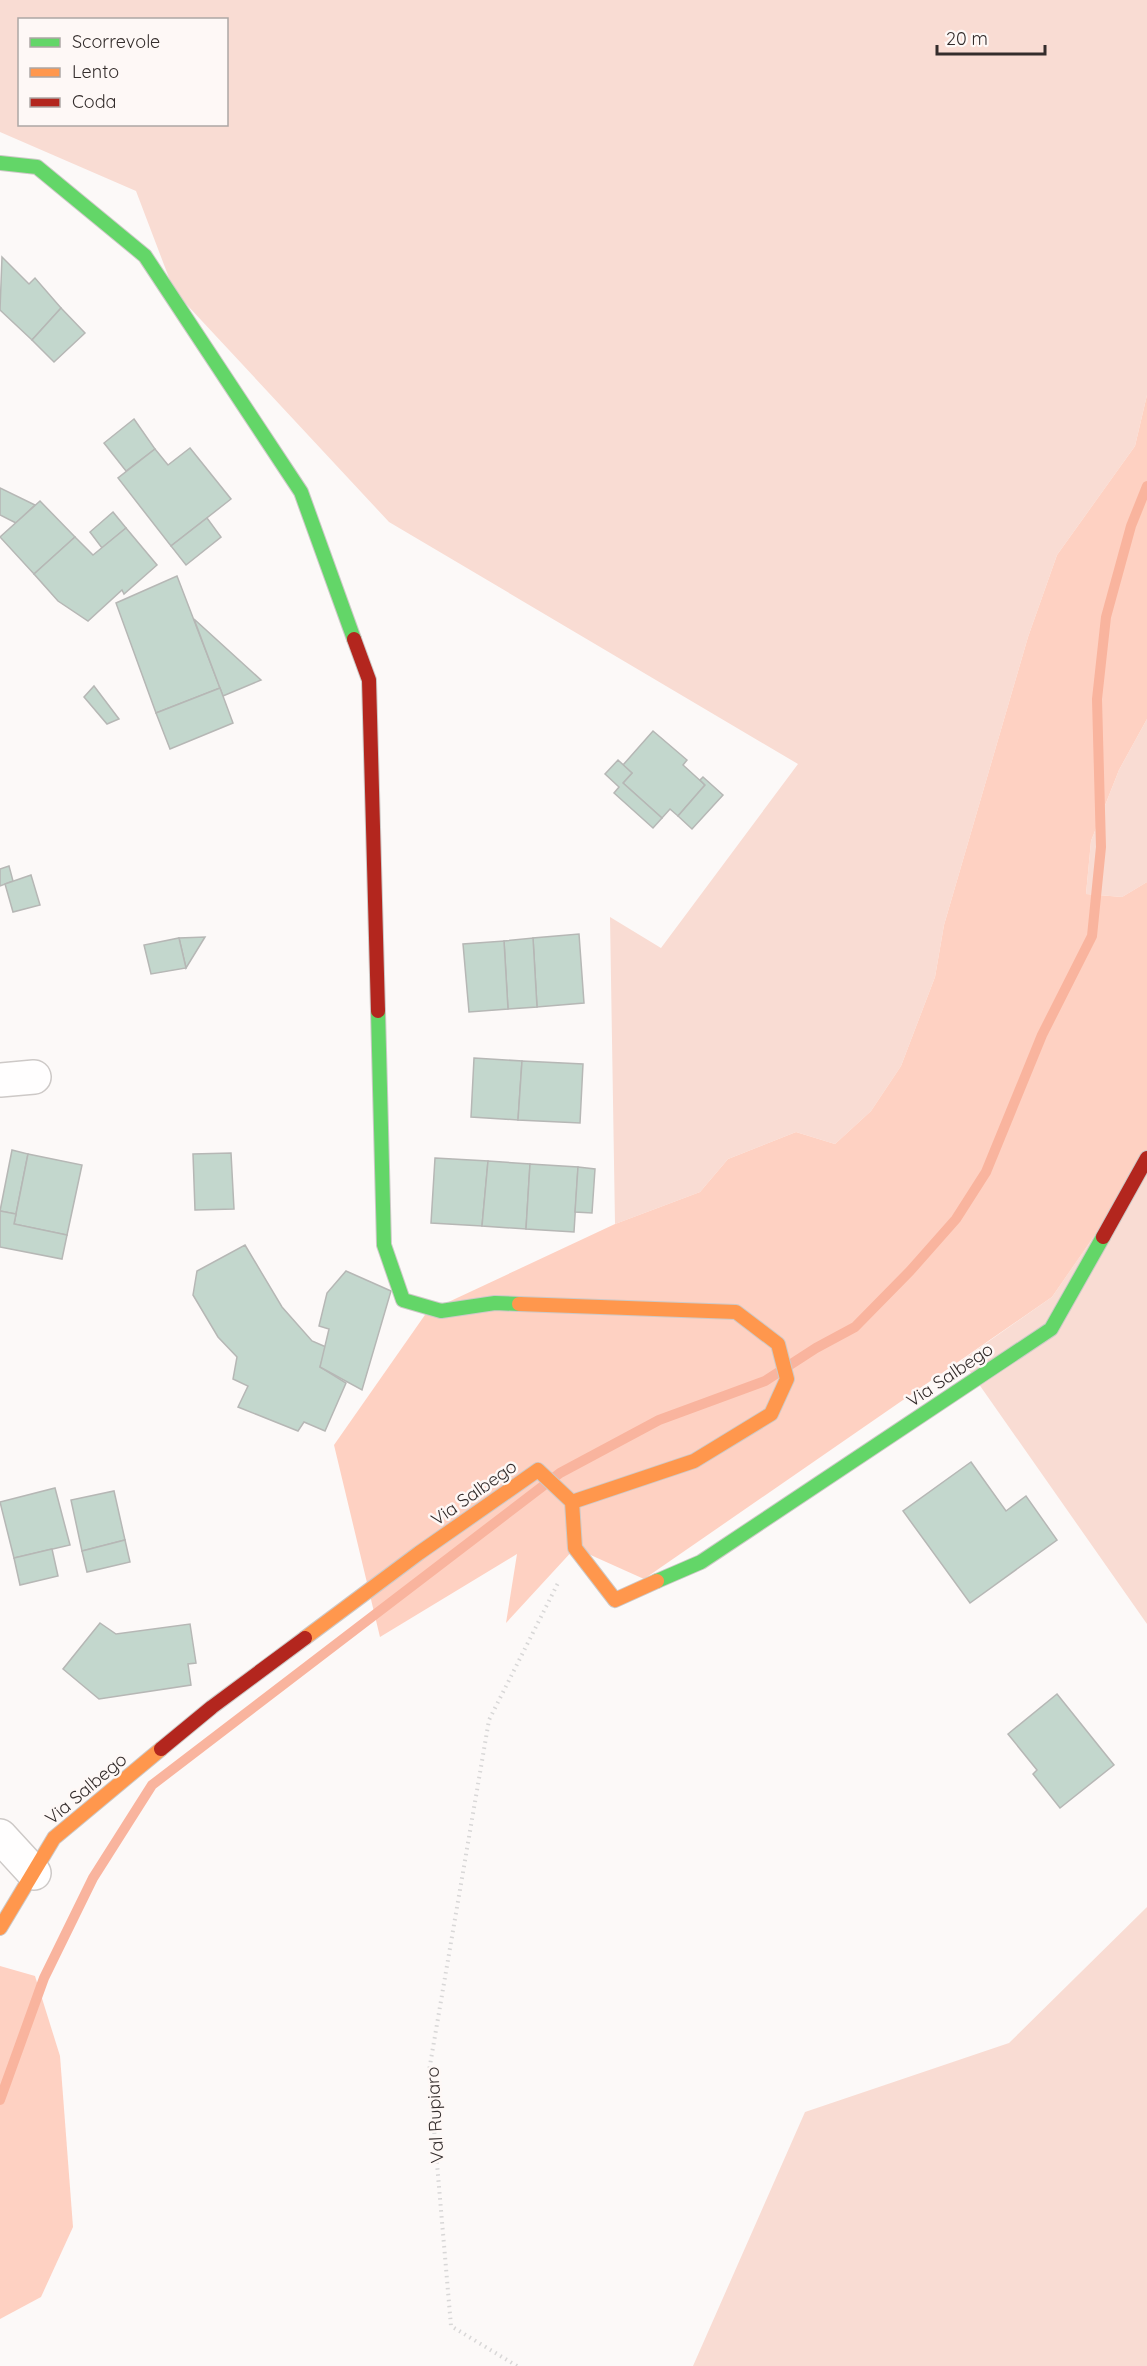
<svg xmlns="http://www.w3.org/2000/svg" width="1147" height="2366" viewBox="0 0 1147 2366" font-family="Quicksand,sans-serif">
<style>
.green{fill:#f9dcd3;fill-rule:evenodd}
.forest{fill:#fed1c2}
.lines{fill:none;stroke-linecap:round;stroke-linejoin:round}
.stream{stroke:#f9b49e;stroke-width:10}
.building{fill:#c3d7cd;stroke:#b6b7b5;stroke-width:1.5}
.street-casing{stroke:#cdc9c7;stroke-width:36}
.fast-casing{stroke:#cdc9c7;stroke-width:16}
.slow-casing{stroke:#cdc9c7;stroke-width:16}
.jam-casing{stroke:#cdc9c7;stroke-width:16}
.path{stroke:#d8d7d7;stroke-width:4;stroke-dasharray:1.5 4.5;stroke-linecap:butt}
.street{stroke:#fffefe;stroke-width:33}
.fast{stroke:#63d668;stroke-width:14}
.slow{stroke:#ff974d;stroke-width:14}
.jam{stroke:#b3261e;stroke-width:14}
.labels{text-anchor:middle;stroke-width:5;stroke-linejoin:round;paint-order:stroke}
.street-label{font-size:18px;fill:#342d2c;stroke:#fef8f6}
</style>
<rect width="100%" height="100%" fill="#fcf9f8"/>
<g class="green">
<path d="M0,0H1147V395L1135,446L1057,555L1028,637L944,925L935,977L901,1066L871,1111L835,1144L796,1132L728,1159L700,1192L615,1224L610,917L661,948L798,764L389,522L174,291L136,191L0,132ZM20,20H226V124H20Z"/>
<polygon points="1147,719 1147,882 1122,897 1086,894 1091,841 1119,770"/>
<polygon points="1147,1160 1147,1624 962,1360 1052,1297"/>
<polygon points="1147,1907 1147,2366 693,2366 805,2112 1009,2043"/>
</g>
<g class="forest">
<polygon points="1147,395 1147,719 1119,770 1091,841 1086,894 1122,897 1147,882 1147,1160 1052,1297 644,1579 575,1548 506,1623 517,1554 380,1637 334,1445 427,1312 615,1224 700,1192 728,1159 796,1132 835,1144 871,1111 901,1066 935,977 944,925 1028,637 1057,555 1135,446"/>
<polygon points="0,1966 35,1976 60,2056 73,2227 41,2297 0,2319"/>
</g>
<g class="lines">
<polyline class="stream" points="0,2100 44,1978 93,1878 152,1785 560,1473 659,1420 765,1381 816,1348 855,1327 910,1271 956,1219 986,1172 1042,1035 1092,936 1101,847 1097,699 1106,617 1131,526 1147,486"/>
</g>
<g class="building">
<polygon points="2,257 29,284 35,278 61,308 32,340 0,310"/>
<polygon points="61,308 85,333 54,362 32,340"/>
<polygon points="134,419 155,449 126,471 104,443"/>
<polygon points="190,448 231,499 171,546 118,478 155,449 168,465"/>
<polygon points="0,488 35,505 16,523 0,515"/>
<polygon points="40,501 75,537 34,574 0,537"/>
<polygon points="113,512 126,528 102,548 90,532"/>
<polygon points="207,518 221,537 186,565 171,546"/>
<polygon points="126,528 157,565 124,594 122,590 88,621 58,601 34,574 75,537 93,555"/>
<polygon points="177,576 220,688 156,713 116,603"/>
<polygon points="194,619 261,680 223,696"/>
<polygon points="94,686 119,719 107,724 84,697"/>
<polygon points="220,688 233,723 170,749 156,713"/>
<polygon points="653,731 687,760 683,765 705,785 678,816 670,809 662,818 623,783 632,773 623,765"/>
<polygon points="618,760 632,773 623,783 662,818 653,828 614,793 619,787 605,774"/>
<polygon points="703,777 723,795 692,829 678,816 705,785 700,780"/>
<polygon points="9,866 13,881 0,886 0,869"/>
<polygon points="31,875 40,905 13,912 5,884"/>
<polygon points="579,934 584,1003 537,1007 533,938"/>
<polygon points="205,937 186,968 179,938"/>
<polygon points="179,938 186,968 151,974 144,945"/>
<polygon points="533,938 537,1007 508,1009 504,941"/>
<polygon points="504,941 508,1009 469,1012 463,944"/>
<polygon points="474,1058 522,1061 518,1120 471,1117"/>
<polygon points="522,1061 583,1064 580,1123 518,1120"/>
<polygon points="12,1150 28,1154 16,1214 0,1211"/>
<polygon points="231,1153 234,1209 195,1210 193,1154"/>
<polygon points="28,1154 82,1165 67,1235 14,1224"/>
<polygon points="435,1158 488,1161 482,1226 431,1223"/>
<polygon points="488,1161 530,1164 526,1229 482,1226"/>
<polygon points="530,1164 578,1167 574,1232 526,1229"/>
<polygon points="578,1167 595,1169 592,1213 575,1212"/>
<polygon points="0,1211 16,1214 14,1224 67,1235 62,1259 0,1247"/>
<polygon points="245,1245 282,1307 312,1341 326,1347 320,1367 346,1383 325,1431 304,1422 298,1431 238,1407 248,1386 233,1379 237,1357 218,1337 193,1295 197,1271"/>
<polygon points="346,1271 391,1291 362,1390 320,1367 329,1329 319,1326 327,1293"/>
<polygon points="971,1462 1006,1511 1026,1496 1057,1540 970,1603 903,1511"/>
<polygon points="55,1488 70,1545 14,1558 0,1502"/>
<polygon points="114,1491 125,1540 82,1551 71,1500"/>
<polygon points="125,1540 130,1562 87,1572 82,1551"/>
<polygon points="52,1549 58,1576 20,1585 14,1558"/>
<polygon points="100,1623 116,1634 190,1624 196,1663 188,1664 191,1685 99,1699 63,1669"/>
<polygon points="1057,1694 1114,1765 1060,1808 1033,1774 1037,1770 1008,1734"/>
</g>
<g class="lines">
<defs>
<g id="street">
<polyline points="0,1080 34,1077"/>
<polyline points="0,1836 34,1873"/>
</g>
<g id="fast">
<polyline points="0,163 37,167 145,256 301,492 354,639"/>
<polyline points="378,1011 384,1245 403,1300 441,1311 495,1303 519,1304"/>
<polyline points="657,1581 701,1562 1051,1329 1103,1237"/>
</g>
<g id="slow">
<polyline points="519,1304 736,1312 778,1344 787,1379 771,1414 694,1461 572,1502"/>
<polyline points="305,1638 419,1553 538,1470 572,1502 575,1548 615,1600 657,1581"/>
<polyline points="0,1928 54,1838 161,1749"/>
</g>
<g id="jam">
<polyline points="354,639 369,680 378,1011"/>
<polyline points="1103,1237 1147,1158"/>
<polyline points="161,1749 212,1707 305,1638"/>
</g>
</defs>
<use href="#street" class="street-casing"/>
<use href="#fast" class="fast-casing"/>
<use href="#slow" class="slow-casing"/>
<use href="#jam" class="jam-casing"/>
<polyline class="path" points="517,2366 451,2326 429,2071 489,1720 558,1583"/>
<use href="#street" class="street"/>
<use href="#fast" class="fast"/>
<use href="#slow" class="slow"/>
<use href="#jam" class="jam"/>
</g>
<g class="labels">
<g class="street-label">
<text transform="translate(950 1375) rotate(-34)" y="6">Via Salbego</text>
<text transform="translate(474 1493) rotate(-35)" y="6">Via Salbego</text>
<text transform="translate(86 1789) rotate(-40)" y="6">Via Salbego</text>
<text transform="translate(435 2115) rotate(-93)" y="6">Val Rupiaro</text>
</g>
</g>
<rect x="18" y="18" width="210" height="108" fill="#fef8f6" stroke="#ada7a5" stroke-width="1.5"/>
<rect x="30" y="38" width="30" height="9" fill="#63d668" stroke="#ada7a5" stroke-width="1.5"/>
<text x="72" y="48" font-size="18" fill="#342d2c">Scorrevole</text>
<rect x="30" y="68" width="30" height="9" fill="#ff974d" stroke="#ada7a5" stroke-width="1.5"/>
<text x="72" y="78" font-size="18" fill="#342d2c">Lento</text>
<rect x="30" y="98" width="30" height="9" fill="#b3261e" stroke="#ada7a5" stroke-width="1.5"/>
<text x="72" y="108" font-size="18" fill="#342d2c">Coda</text>
<path d="M937 45v9h108v-9" fill="none" stroke="#342d2c" stroke-width="3"/>
<text x="946" y="45" font-size="18" fill="#342d2c" stroke="#fef8f6" stroke-width="4.5" paint-order="stroke">20 m</text>
</svg>
